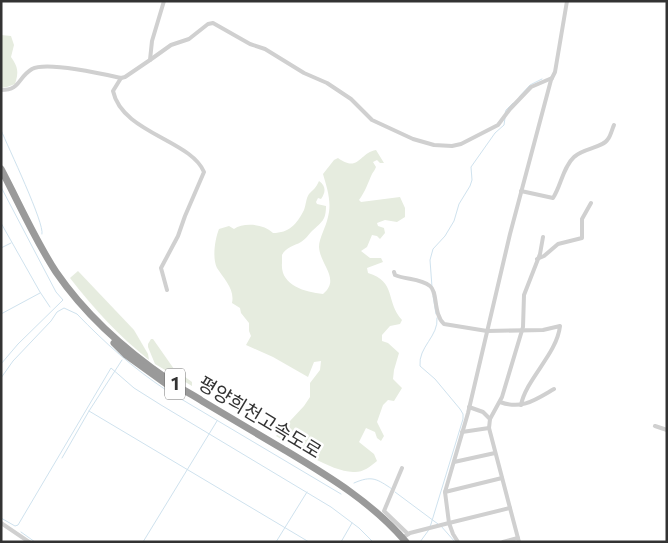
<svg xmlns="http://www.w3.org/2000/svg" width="668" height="543" viewBox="0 0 668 543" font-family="Commissioner,'Noto Sans KR',sans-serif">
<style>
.green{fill:#e6ecdf}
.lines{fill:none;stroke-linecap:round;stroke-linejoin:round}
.stream{stroke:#cfe2ee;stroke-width:1}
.minor{stroke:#d0d0d0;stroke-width:4}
.motorway{stroke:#9a9a9a;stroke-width:7}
.labels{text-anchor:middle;stroke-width:5;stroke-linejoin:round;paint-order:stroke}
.shield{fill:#fff;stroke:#707070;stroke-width:1}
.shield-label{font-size:18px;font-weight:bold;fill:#333}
.street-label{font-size:19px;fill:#333;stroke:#fff}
</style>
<rect width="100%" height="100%" fill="#fff"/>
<g class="green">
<path d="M1,35L11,36L14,45L11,57C18,67 19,72 15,84L7,87L1,88Z"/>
<path d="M376,150L384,163H380L377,160L373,162L376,167C375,170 373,172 372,174C368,183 365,192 359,200L361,202L400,197L405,208V217L397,222L385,220L377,223L378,226L384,228L385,233L380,239L377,236L372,235L367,247L361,251L370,258H381L383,262L367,268L368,273C397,282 385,301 402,320L400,324L390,326L382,335V341L388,343L399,353L394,370L393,379L402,388L394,401L388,400L383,405L377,422L384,436L381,441L377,438L375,432L366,428L359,442L374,454L377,461C370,467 362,473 353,472C330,471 296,448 276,436L304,406L310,397V383L320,370L321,361L314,362L308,377L273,357L246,345L251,336L249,331V323L241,313L240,308L232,303C235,289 224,279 217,268C212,258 215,239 219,229L229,226L234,229C244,222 264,224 273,233C289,233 297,224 304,210C306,205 306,198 309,194C314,189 316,188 319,181C326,186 326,192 321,199L318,198L316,202L317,204L326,206C326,220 322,222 312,231C308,235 306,239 301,242C294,246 286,247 282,255C282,255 282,262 282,263C280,285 304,292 323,294C341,279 320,265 319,247C319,238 326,227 328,217C332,202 327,188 323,174L334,160L338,158C359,173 359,153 376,150Z"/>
<path d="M78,271L134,330L148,354L149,360C119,336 94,309 70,278Z"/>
<polygon points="151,339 153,339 174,369 192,382 192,386 155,364 148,347 148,344"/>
</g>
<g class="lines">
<g class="stream">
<polyline points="519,97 530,85 542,79"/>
<polyline points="505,114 506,110 513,103"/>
<path d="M1,130C8,147 45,224 42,234"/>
<polyline points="1,187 56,292 63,300 18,344 1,364"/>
<polyline points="1,223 40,292 50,307"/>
<polyline points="1,248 11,243"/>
<polyline points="432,287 430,260 433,249 445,236 454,221 459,204 470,186 472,180 471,167 495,133 504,125 505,118"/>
<polyline points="433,296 436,314"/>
<polyline points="1,314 40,293"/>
<path d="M1,378L13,361L51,321L57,312L64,308L77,314C105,343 133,368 166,390L341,494"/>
<polyline points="89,411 309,542"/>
<polyline points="62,458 89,411 122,360"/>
<path d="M354,483C372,475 377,479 392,489"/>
<polyline points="395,492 438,524"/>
<polyline points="1,518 15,526 18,525 111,368 134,388 161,405 331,507 359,528 373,542"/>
<polyline points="441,526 455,542"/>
<polyline points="21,532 35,542"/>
<polyline points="143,542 217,421"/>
<polyline points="276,542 307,492"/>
<polyline points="341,542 352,523"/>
<path d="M420,542L428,531L431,524L463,419V414L460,409L435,379L420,366C418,347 439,336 437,318"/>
</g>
<g class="minor">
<polyline points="150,60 171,45 189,39 208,24 213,23 250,44 265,49 304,73 327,83 351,99 372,120 413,139 434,145 452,146 461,144 498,125 510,109 531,87 552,78"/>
<path d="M121,78L113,91C122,133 191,140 204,172L185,216L178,236L161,268L167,290"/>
<path d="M1,90C21,90 17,78 32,69C47,61 103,74 121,78L125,77L150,60L152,41L164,1"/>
<path d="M521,191L553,198C561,186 563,167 574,157C583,148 603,148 608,139C611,135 612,129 614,125"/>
<polyline points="537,259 544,256 558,244 582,238 582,219 591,203"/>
<path d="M394,272L395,275C406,280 420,278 430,286C438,292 433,314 444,324L487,331L543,330L560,326C557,354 526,379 521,405"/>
<path d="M500,402C522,410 535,400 554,389"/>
<polyline points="490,419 502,397 523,327 524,295 540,254 543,237"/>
<polyline points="655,426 667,430"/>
<polyline points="462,432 489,428"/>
<polyline points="454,462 495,453"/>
<polyline points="402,468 384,511 408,534"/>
<polyline points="445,492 502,478"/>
<polyline points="510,508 519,542"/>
<polyline points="1,523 29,542"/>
<polyline points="402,538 410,533 449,523 445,492 468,413 510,234 551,80 555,72 567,1"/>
<polyline points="458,542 453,534 449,523 510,508 489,428 490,419 483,412 469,407"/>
<polyline points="503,542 518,538"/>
</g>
<g class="motorway">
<path d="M1,169C19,203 35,240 56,272C86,316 126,351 170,381C180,389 192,394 202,401C229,417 256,433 283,449C328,476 372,502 406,542"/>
<polyline points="114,343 126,355 169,386"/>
</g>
</g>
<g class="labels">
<rect class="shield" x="165" y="368.5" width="20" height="31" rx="4"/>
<g class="shield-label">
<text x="175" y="390">1</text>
</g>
<g class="street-label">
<text transform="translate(260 417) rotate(31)" y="7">평양희천고속도로</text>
</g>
</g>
<rect width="668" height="543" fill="none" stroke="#333333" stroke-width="5"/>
</svg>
